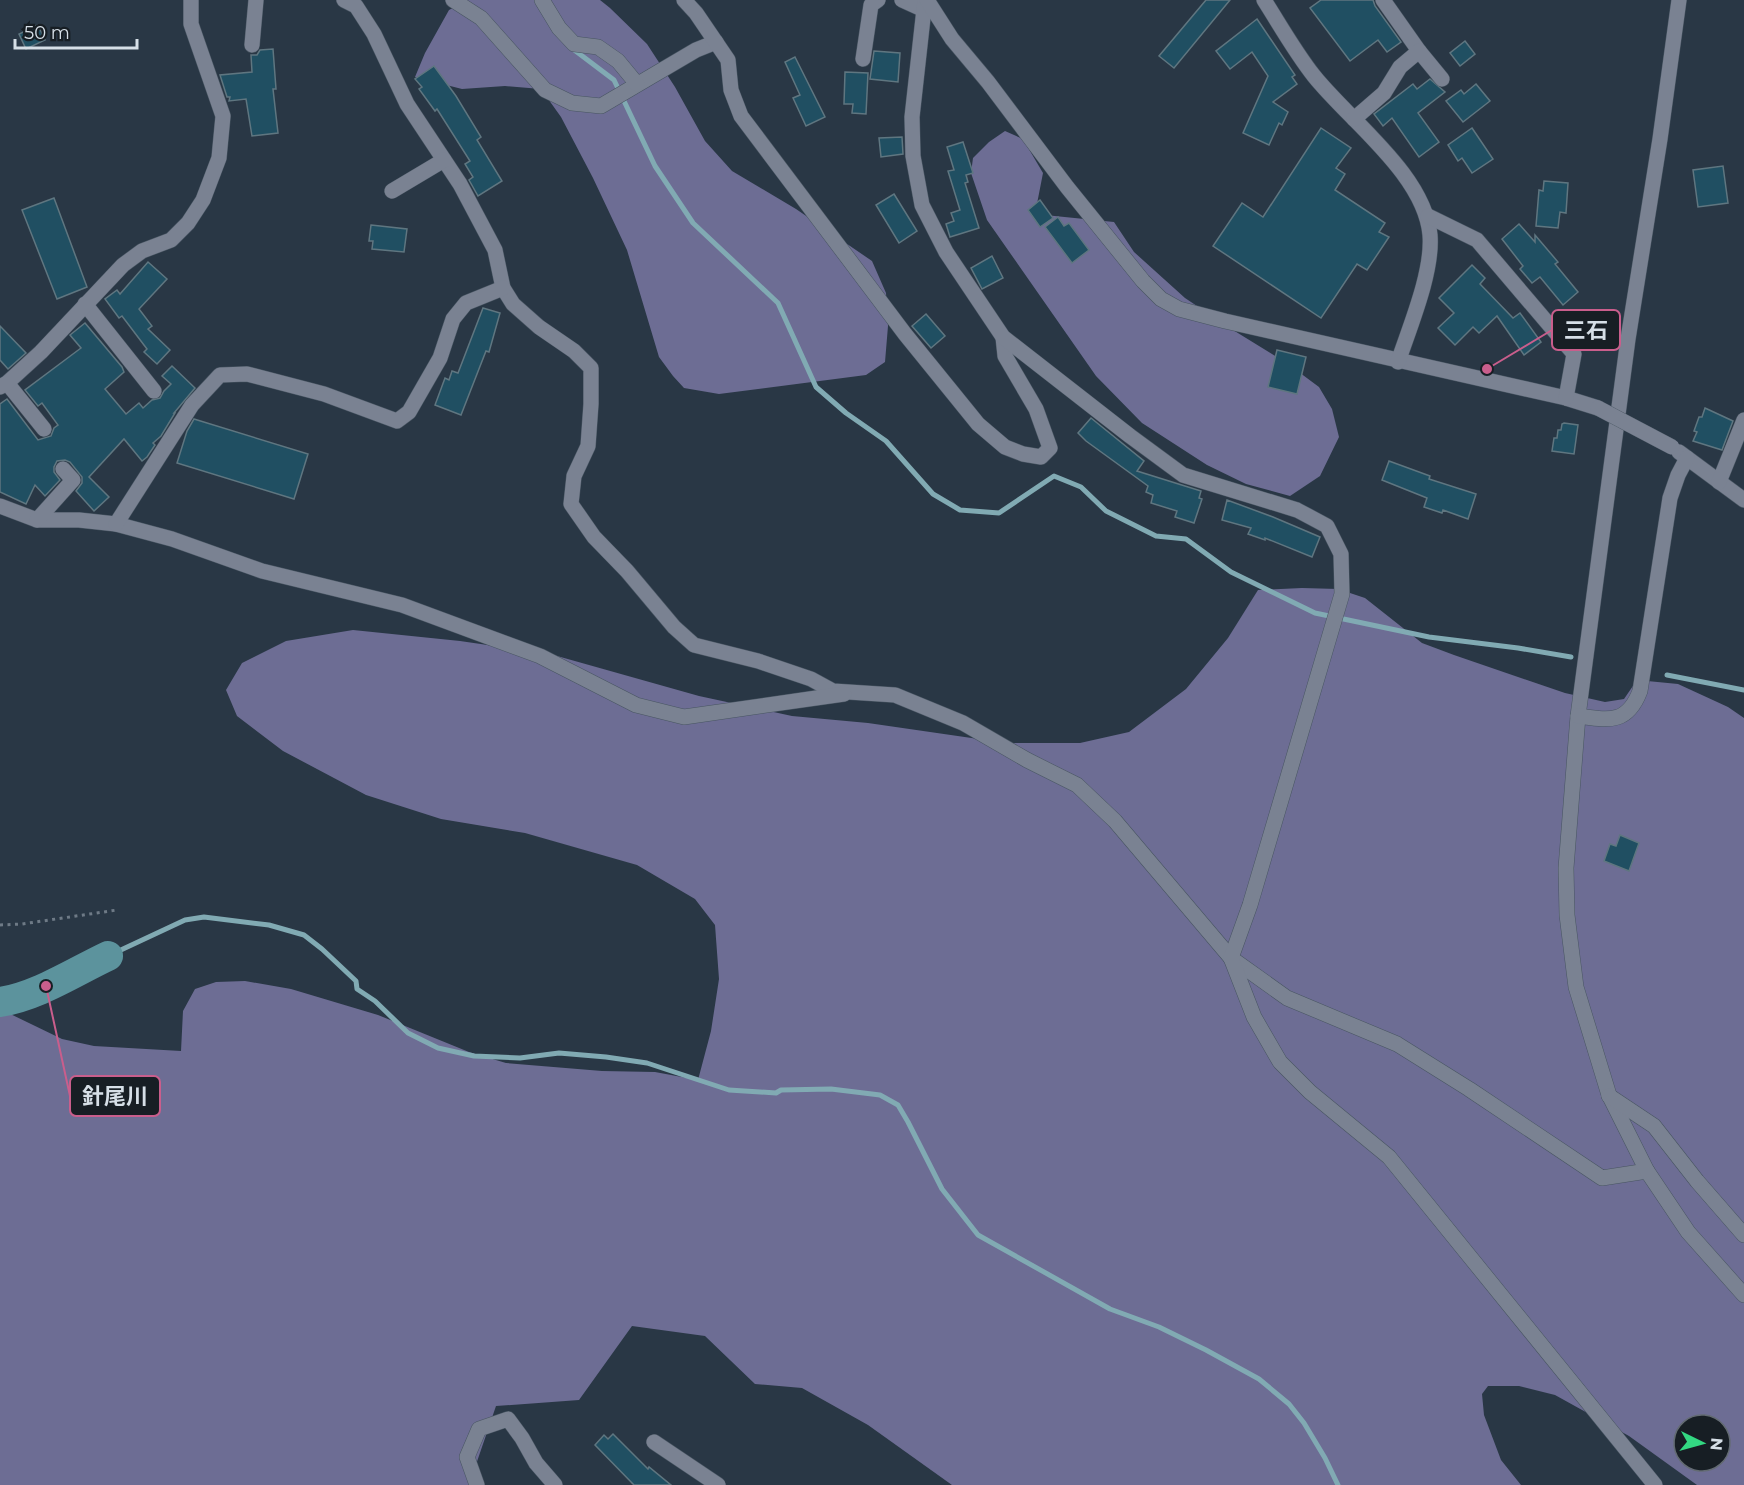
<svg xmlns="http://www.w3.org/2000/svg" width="1744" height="1485" viewBox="0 0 1744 1485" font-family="Montserrat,'Noto Sans JP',sans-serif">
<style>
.forest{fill:#6d6d94;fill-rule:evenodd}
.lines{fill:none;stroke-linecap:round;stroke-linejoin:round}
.stream{stroke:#81aab3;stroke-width:5}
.river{stroke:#5c939d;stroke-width:30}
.building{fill:#204f62;stroke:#5f7680;stroke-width:1.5}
.minor-casing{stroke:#485562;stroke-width:16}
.path{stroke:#6e7a86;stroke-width:3;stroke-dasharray:3 4.5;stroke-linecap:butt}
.minor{stroke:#7a8292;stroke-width:15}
.minor-bridge-casing{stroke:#485562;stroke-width:16;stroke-linecap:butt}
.minor-bridge{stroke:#7a8292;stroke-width:15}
.leader{fill:none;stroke:#c95e8c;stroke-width:2}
.callout-dot{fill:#c95e8c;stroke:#171e24;stroke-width:2}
.callout{fill:#171e24;stroke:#c95e8c;stroke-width:2}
.callout-label{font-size:22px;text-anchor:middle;font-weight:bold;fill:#d6dfe7}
</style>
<rect width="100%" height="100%" fill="#293745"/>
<g class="forest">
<polygon points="468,0 600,0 610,8 647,44 675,87 705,141 732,171 796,209 872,261 886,293 888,326 885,362 866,375 719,394 684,388 673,376 659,357 627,250 593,178 561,117 541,89 505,86 462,89 415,77 425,53 449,10"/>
<polygon points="1005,131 1023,139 1043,173 1035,214 1114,222 1134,252 1185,298 1233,330 1288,364 1319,387 1332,409 1339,437 1320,476 1290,496 1246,484 1207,465 1142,423 1096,376 987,220 971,173 973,158 989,142"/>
<path d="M1302,588L1338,589L1365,598L1422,643L1454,655L1565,693L1605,702L1624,699L1637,680L1678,684L1728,707L1744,718V1485H1697L1629,1436L1555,1395L1519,1386H1488L1482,1394L1484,1415L1501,1460L1521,1485H952L868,1425L802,1388L755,1384L705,1336L632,1326L579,1400L496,1406L469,1485H0V1009L62,1039L94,1046L181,1051L183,1011L195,989L216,982L245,981L291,989L378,1015L469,1052L506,1063L602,1071L655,1072L698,1080L711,1031L719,979L715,925L695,899L637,865L525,833L441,819L366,795L283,751L237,716L226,690L242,663L286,641L353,630L460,641L550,654L699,696L792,716L868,723L1006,743H1080L1129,732L1186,689L1228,638L1258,590ZM1684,1425H1720V1461H1684Z"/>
</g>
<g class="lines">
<g class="stream">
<polyline points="573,49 614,80 655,166 693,223 778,303 816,387 846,413 886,441 933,494 960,510 999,513 1054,476 1081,487 1106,511 1156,536 1186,539 1231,572 1315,613 1429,637 1518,648 1571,657"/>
<polyline points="1667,675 1744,690"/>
<polyline points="108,956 185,920 204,917 269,925 304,935 322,949 356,981 357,989 375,1001 408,1033 438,1048 474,1056 520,1058 559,1053 606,1057 647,1063 729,1090 776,1093 781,1090 831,1089 880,1095 898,1105 908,1122 942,1189 978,1235 1110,1309 1159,1327 1206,1350 1259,1379 1289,1404 1304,1423 1325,1458 1338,1485"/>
</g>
<path class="river" d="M0,1002C38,996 74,972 108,956"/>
</g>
<g class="building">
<polygon points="1206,0 1230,0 1174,68 1159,56"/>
<polygon points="1321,0 1373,0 1375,6 1401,42 1387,52 1378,40 1350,61 1310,8"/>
<polygon points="1257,19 1295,75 1292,77 1297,84 1273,102 1288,112 1282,125 1279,123 1269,145 1243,133 1268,76 1252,52 1230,69 1216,51"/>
<polygon points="38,25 45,40 26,49 19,34"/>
<polygon points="1465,41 1475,54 1460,66 1450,53"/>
<polygon points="273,49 276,89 273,89 278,133 252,136 246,99 229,101 230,97 227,97 220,75 252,72 251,55 257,55 260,50"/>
<polygon points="874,51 900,53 898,82 870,79"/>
<polygon points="795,57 825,117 806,126 793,98 800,95 785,62"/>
<polygon points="434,66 456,96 481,137 477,140 502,181 478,196 469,180 473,177 465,164 470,161 437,109 435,111 419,89 422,87 415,79"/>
<polygon points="845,72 868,73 866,114 852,113 853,104 844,104"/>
<polygon points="1430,79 1445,92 1418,113 1439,142 1419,157 1392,118 1383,126 1374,114 1413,84 1417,89"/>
<polygon points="1476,84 1490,101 1463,122 1446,101 1461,90 1464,94"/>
<polygon points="1321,128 1351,148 1336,168 1345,174 1335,190 1385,223 1379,232 1389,237 1367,270 1357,264 1321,318 1213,246 1242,203 1263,217"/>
<polygon points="1472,128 1493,159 1472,173 1462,158 1458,161 1448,145"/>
<polygon points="902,137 903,154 881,157 879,138"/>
<polygon points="963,142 973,173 966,175 968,182 965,183 979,228 950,237 946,224 954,221 951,213 960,210 948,171 954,170 947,147"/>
<polygon points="1723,166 1728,203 1698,207 1693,170"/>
<polygon points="1544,181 1568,183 1566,213 1560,212 1558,228 1536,226 1539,190 1543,191"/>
<polygon points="894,194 917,231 899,243 876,205"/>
<polygon points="54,198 87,287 57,299 22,210"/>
<polygon points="1040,200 1053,218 1040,227 1028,210"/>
<polygon points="1058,217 1064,226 1069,223 1089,250 1072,263 1045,227"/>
<polygon points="1519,224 1535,242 1535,235 1558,262 1555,264 1578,292 1563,305 1540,277 1532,283 1520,269 1523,266 1502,239"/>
<polygon points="371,225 407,229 404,252 372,249 373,241 369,241"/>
<polygon points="992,256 1003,278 982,289 971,268"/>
<polygon points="148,262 167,279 139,309 152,326 148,329 170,350 157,364 144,352 147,349 122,316 119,318 105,299 117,290 120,294"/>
<polygon points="1472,265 1485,278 1480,284 1513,318 1520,313 1541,342 1524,355 1497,316 1479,333 1473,327 1455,345 1438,328 1454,313 1439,298"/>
<polygon points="483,308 500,313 489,352 486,351 461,415 435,405 445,378 449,380 452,371 458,373"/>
<polygon points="926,314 945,336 931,348 912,326"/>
<polygon points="85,323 122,367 124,372 105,389 126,414 139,403 143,408 152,400 160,398 164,391 171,384 162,376 172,366 195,388 174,413 175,413 161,436 153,443 155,445 147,457 142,461 124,439 89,477 109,497 94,511 76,491 82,483 82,477 70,462 65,460 57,461 54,467 54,472 60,480 45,496 35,485 26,504 0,492 0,404 7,399 38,440 51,436 54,428 58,425 42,403 38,406 25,390 81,348 70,335"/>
<polygon points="0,326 26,353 8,369 0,360"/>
<polygon points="1277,350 1306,357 1297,394 1268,387"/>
<polygon points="1705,408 1733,421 1722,450 1693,441 1697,432 1694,431 1699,417 1702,417"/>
<polygon points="1091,418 1144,461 1137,471 1201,491 1199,498 1202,499 1194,523 1175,517 1177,511 1151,503 1153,495 1146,492 1148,486 1086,441 1078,433"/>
<polygon points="194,419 308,454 294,499 177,463 187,431"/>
<polygon points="1564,423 1578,425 1574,454 1552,451 1554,438 1557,438 1558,430 1561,430 1562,424"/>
<polygon points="1389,461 1430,476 1429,479 1476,494 1468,519 1443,510 1442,513 1424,507 1427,498 1382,480"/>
<polygon points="1227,500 1273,517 1320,537 1312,557 1265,538 1265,540 1248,534 1251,528 1222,520"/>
<polygon points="1620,835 1639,843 1629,871 1604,861 1610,844 1616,846"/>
<polygon points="613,1434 648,1469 649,1467 671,1485 634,1485 595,1445 604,1435 608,1439"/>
</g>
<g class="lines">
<defs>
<g id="minor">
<polyline points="344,0 356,6 374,34 407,104 460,184 495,250 503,288 513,304 539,327 574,351 591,368 591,404 588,446 574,476 571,504 594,537 627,571 674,627 694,645 758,661 811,679 833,691 895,695 963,723 1027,760 1077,785 1115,821 1231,958 1287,998 1397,1044 1469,1089 1602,1178 1647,1171"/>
<polyline points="453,0 481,18 545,90 572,103 601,106 696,50 716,42"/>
<polyline points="542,0 559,28 574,44 598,47 618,61 637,84"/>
<polyline points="684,0 696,13 728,60 731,90 741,116 905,334 978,424 1005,447 1023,454 1041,457 1050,448 1036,409 1005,356 1003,337"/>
<polyline points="902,0 924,10"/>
<polyline points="925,0 912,117 913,156 922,205 946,252 1003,337 1130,436 1183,475 1297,510 1327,526 1341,554 1342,594 1250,905 1231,958 1254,1017 1280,1062 1310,1092 1389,1157 1655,1485"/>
<polyline points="927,0 952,39 988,82 1067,187 1143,281 1161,299 1179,309 1225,321 1566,398 1598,408"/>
<path d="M1264,0C1280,25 1295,52 1314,76C1350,121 1425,175 1430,235C1433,272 1410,326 1398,362"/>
<polyline points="1383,0 1419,51"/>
<polyline points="1679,0 1660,139 1628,339 1578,716 1566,868 1567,915 1576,987 1609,1095 1647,1171 1688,1232 1744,1295"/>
<polyline points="252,45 256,0"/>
<polyline points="863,59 871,5 878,0"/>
<polyline points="1354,119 1384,93 1400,67 1419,51 1442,79"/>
<polyline points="392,191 444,160"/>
<polyline points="1428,216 1477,240 1574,354 1566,398"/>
<polyline points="85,304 154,391"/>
<polyline points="7,383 44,429"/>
<polyline points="0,387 7,383 41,352 123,265 142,251 171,240 188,223 203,200 219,158 223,116 191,24 191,0"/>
<polyline points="1679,452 1744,500"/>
<polyline points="1719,482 1744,420"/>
<polyline points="0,506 37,520 79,520 116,524 172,539 262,571 402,605 540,656 636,705 684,717 844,694"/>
<polyline points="37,520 73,480 63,469"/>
<polyline points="116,524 192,405 220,375 247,374 324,394 397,421 409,412 440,358 453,319 466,303 503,288"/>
<path d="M1578,716C1608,720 1627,725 1640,691L1670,498L1678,475L1687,458"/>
<polyline points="1609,1096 1654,1126 1697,1181 1744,1235"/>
<polyline points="654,1442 718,1485"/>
<polyline points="477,1485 467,1457 479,1429 508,1419 522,1438 536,1463 555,1485"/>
</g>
</defs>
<use href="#minor" class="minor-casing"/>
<polyline class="path" points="0,925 22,924 117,910"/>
<use href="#minor" class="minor"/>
<defs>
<polyline id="minor-bridge" points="1598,408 1672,447"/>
</defs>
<use href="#minor-bridge" class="minor-bridge-casing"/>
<use href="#minor-bridge" class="minor-bridge"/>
</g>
<path class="leader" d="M1487 369L1552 330M46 986L70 1096"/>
<g class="callout-dot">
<circle cx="1487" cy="369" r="6"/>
<circle cx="46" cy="986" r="6"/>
</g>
<g class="callout">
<rect x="1552" y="310" width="68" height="40" rx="6"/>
<rect x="70" y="1076" width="90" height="40" rx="6"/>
</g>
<g class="callout-label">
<text x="1586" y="338">三石</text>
<text x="115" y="1104">針尾川</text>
</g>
<g transform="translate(1702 1443) rotate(95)"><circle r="28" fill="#171e24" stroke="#636b72" stroke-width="1.5"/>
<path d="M0-4.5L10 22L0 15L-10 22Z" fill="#33d882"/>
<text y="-9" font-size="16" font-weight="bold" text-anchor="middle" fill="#d6dfe7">N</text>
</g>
<path d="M15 39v9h122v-9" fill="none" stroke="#d6dfe7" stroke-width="3"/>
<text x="24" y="39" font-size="18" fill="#d6dfe7" stroke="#171e24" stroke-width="4.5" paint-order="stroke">50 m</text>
</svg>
